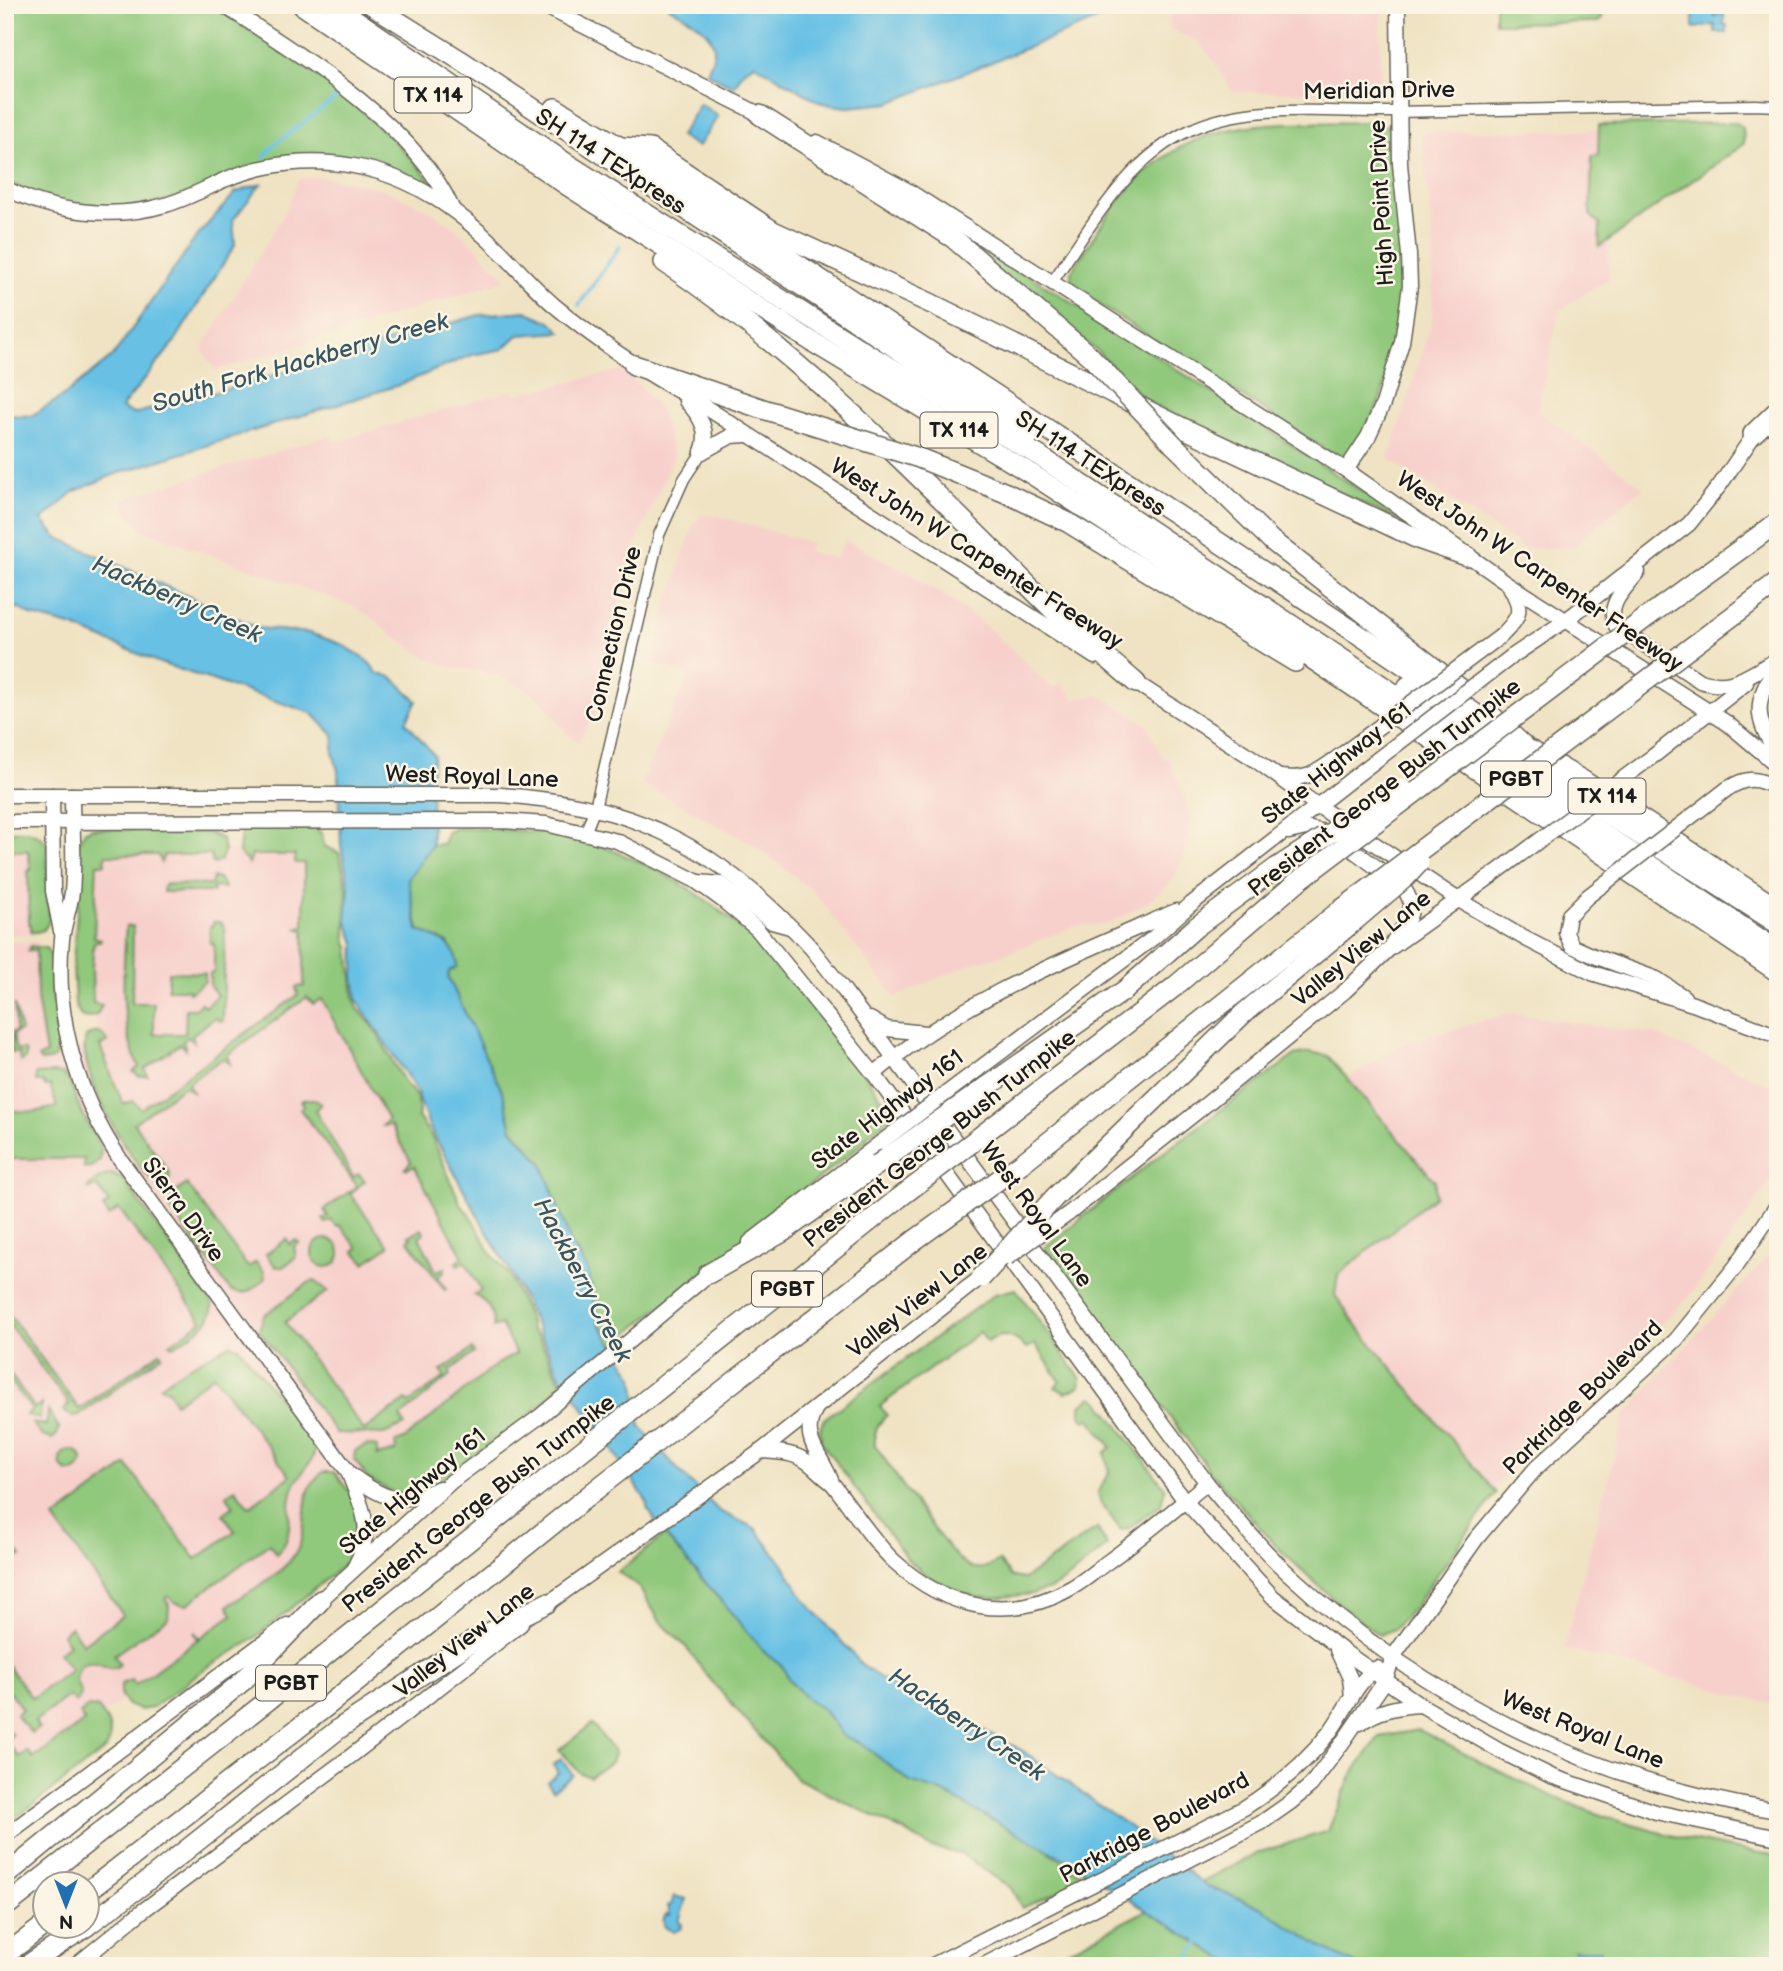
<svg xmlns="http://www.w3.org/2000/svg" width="1783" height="1971" viewBox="0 0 1783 1971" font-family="'Balsamiq Sans',sans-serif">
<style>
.built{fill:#f7d0cc}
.green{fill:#90c87b;stroke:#56724c;stroke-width:2}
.water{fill:#67c1e5;stroke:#426e80;stroke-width:2}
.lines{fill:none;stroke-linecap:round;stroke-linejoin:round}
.stream{stroke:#67c1e5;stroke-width:3.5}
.street-casing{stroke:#666256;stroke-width:13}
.secondary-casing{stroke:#666256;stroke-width:17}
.highway-casing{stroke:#666256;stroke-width:22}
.street{stroke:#fff;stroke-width:10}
.secondary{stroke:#fff;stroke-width:14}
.highway{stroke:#fff;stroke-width:19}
.secondary-bridge-casing{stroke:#666256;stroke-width:17;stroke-linecap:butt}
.highway-bridge-casing{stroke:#666256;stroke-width:22;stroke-linecap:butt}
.secondary-bridge{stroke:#fff;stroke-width:14}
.highway-bridge{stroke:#fff;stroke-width:19}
.labels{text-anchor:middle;stroke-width:5;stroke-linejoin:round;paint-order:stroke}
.shield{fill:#fcf5e5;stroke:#5f5d58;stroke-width:2}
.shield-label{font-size:21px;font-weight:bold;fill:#1c1c1c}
.street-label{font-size:23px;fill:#1c1c1c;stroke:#fcf5e5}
.water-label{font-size:24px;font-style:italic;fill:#365662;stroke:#fcf5e5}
</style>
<rect width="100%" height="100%" fill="#fcf5e5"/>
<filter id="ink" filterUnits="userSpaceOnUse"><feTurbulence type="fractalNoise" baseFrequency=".0143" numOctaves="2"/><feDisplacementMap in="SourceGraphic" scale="14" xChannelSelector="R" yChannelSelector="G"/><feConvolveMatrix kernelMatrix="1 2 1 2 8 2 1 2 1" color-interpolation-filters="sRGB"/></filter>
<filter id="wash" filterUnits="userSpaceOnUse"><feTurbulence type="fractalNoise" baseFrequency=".00686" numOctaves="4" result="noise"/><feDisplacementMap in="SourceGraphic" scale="28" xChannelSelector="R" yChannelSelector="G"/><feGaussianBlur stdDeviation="1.57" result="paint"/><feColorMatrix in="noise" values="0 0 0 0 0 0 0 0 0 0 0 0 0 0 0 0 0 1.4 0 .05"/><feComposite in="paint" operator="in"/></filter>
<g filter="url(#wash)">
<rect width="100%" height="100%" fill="#f0e3c3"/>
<g class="built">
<polygon points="1170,5 1381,5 1380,92 1233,92 1210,56 1195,40 1170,29"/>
<polygon points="1607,130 1609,278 1559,311 1538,411 1643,487 1573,547 1525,549 1389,459 1432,320 1433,240 1422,132"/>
<polygon points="322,177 382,188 429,210 462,233 507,280 215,371 202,349 284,214 299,179"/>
<polygon points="621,370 627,373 660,409 674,457 631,555 606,681 594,716 579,742 566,733 544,703 527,689 501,677 480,671 452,668 424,656 391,634 374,619 353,606 142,530 126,511 122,499 331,435 334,442 509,391 518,394"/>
<polygon points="701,515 718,516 811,543 808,552 835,559 845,540 902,569 956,603 986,626 1053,689 1061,683 1074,699 1098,695 1147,724 1163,759 1169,758 1182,790 1190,819 1186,852 1172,881 1148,902 1108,924 1075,926 998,957 976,962 895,997 812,890 754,845 641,783 688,676 654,663 661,627 680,565 693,526"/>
<polygon points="5,841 35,842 32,935 5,935"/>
<polygon points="303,850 313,983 412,1144 534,1365 381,1466 320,1490 291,1576 5,1786 5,942 38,941 52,1062 98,1037 88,981 93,871 98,851"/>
<polygon points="1510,1013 1654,1034 1778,1088 1778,1171 1690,1296 1485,1495 1325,1299 1337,1085 1401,1045"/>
<polygon points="1778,1245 1778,1706 1564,1648 1625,1414"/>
</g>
<g class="green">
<polygon points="5,5 213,5 326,81 361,110 407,154 439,190 437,192 322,157 156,203 120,208 56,202 5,182"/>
<polygon points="1495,5 1602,5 1602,19 1598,22 1495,23"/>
<path d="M1378,122L1388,127L1392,137C1393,172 1400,205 1402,239C1407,295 1391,389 1363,438C1358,445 1351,452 1345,459H1340L1076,290L1071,284V272C1088,247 1103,219 1122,196C1196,109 1275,125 1378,122Z"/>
<polygon points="1736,123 1743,128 1744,144 1599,247 1600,224 1590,215 1592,156 1598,155 1599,125"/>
<polygon points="875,178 1169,364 1423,532 1147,402 1096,350"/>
<polygon points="92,828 209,833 222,839 224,852 221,860 214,864 212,862 211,855 164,855 161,863 158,855 106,855 105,864 97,864 94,937 101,939 100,941 94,942 92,967 93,1003 102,1005 97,1015 87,1018 81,1016 75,1005 73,963 78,902 78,843 84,832"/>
<path d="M250,828H317L318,831L322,833L324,846L339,853L347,889L346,939L349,947L354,998L358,1009L372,1025L406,1085C416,1093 421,1104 418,1117L432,1137L461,1205L470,1215L492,1255L509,1274L529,1319L531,1329L538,1336L562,1385L529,1415L429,1489L399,1496L368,1479L354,1459L355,1451L367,1445L377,1447V1456L396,1451L395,1443L406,1438L497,1364L516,1354L501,1325L493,1328C495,1314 487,1301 474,1295L481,1290L465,1261L458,1265L456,1263L463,1257L414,1166L407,1169L405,1168L411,1162L391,1125L382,1126L388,1120L322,999L313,1004L307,997L227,1055L230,1064L223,1058L188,1083L192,1092L184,1086L134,1123L170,1173L169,1181L162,1184L155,1183C130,1164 75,1068 86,1037C95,1030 102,1032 108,1042L100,1046L123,1104L133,1101L141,1109L298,995L296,987L304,986V930L296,928L304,926V863H295V855H252L249,864L239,853L241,833Z"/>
<path d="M453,828C492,829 531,830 570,837C593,842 618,852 640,862C759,916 819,1013 893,1114L866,1137L868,1139L613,1345L598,1323L588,1270L571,1243L542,1163L512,1129L503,1093L448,977L449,971L454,969L448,943L419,930L408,879L432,845L443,844L448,831H453Z"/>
<path d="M5,831C22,831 36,828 47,844L49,921C46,930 40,933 31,932V924H29L28,871L31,870L28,851L5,850Z"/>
<polygon points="213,877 220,880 225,888 213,887 213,892 163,892 164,884 211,885"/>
<path d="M213,922H221L225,929L223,1021H219L216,1017L192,1035L194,1042L188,1037L183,1041L186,1049L180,1044L145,1069L148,1076H139L133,1072L139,1067C119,1026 123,970 126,926H133L132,1003H154V1034H185L186,1009H195L201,1003L205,1007L217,995L210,986V973L214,972V944L210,943V926H213Z"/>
<polygon points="31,946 46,948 51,955 52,995 59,1045 55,1057 50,1060 41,1061 38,1058 46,1054 37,998 36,950 28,951"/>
<polygon points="168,972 205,973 205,981 191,992 188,992 188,989 168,989"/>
<polygon points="14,1004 21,1031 13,1034 16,1050 25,1050 26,1057 23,1061 20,1061 19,1053 5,1053 12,1051 12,1032 16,1032"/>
<polygon points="1310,1052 1328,1056 1435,1181 1435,1196 1338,1275 1335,1295 1353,1321 1496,1493 1414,1607 1394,1629 1379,1635 1343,1608 1278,1548 1214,1476 1044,1248 1159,1156 1295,1055"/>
<polygon points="54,1073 63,1074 69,1080 80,1109 101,1148 100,1160 91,1167 84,1168 84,1159 5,1159 5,1110 34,1112 57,1107 50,1085 45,1086 43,1082 36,1082 36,1074"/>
<polygon points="305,1099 314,1099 321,1104 315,1110 353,1177 359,1174 365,1181 350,1194 389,1246 365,1263 354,1251 358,1248 340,1225 337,1227 331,1220 326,1223 323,1219 328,1216 324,1210 357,1186 300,1109 304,1105 301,1101"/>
<path d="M112,1174L123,1179L212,1303C216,1324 189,1335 174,1346L170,1344L202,1321L119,1209L109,1216L103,1207L109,1203L97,1186L88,1189C90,1182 104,1175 112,1174Z"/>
<path d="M187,1184L248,1267L256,1262L264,1272L265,1279C254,1289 245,1298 230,1290L171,1210V1196Z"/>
<polygon points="422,1229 424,1233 419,1237 436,1271 445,1268 444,1272 438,1276 446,1289 445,1290 408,1240 411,1238 409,1236"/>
<polygon points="287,1239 290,1244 296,1240 299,1243 294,1247 296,1257 283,1267 276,1267 266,1254"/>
<circle cx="326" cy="1253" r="14"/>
<polygon points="315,1281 328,1291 285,1322 364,1430 406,1400 409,1403 445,1377 441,1371 472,1349 474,1353 449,1371 451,1375 400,1417 405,1425 384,1434 336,1433 259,1330 264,1315 310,1282"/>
<path d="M1016,1289L1081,1379L1080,1386L1066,1393L1055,1387L1060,1381L1035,1344L1026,1349C1016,1336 1002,1331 987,1342L980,1332L880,1406L887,1415C877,1424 874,1431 875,1445C890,1467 951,1559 968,1566C980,1571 989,1567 999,1561L1012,1577L1024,1579L1097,1528L1107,1546L1067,1579L1050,1589L1032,1594L994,1598L976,1597L957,1591L926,1575L909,1561L821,1442L820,1428L824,1419L995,1294Z"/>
<polygon points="11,1317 79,1409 160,1352 162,1355 79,1415 72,1416 63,1411 69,1404 7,1322 5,1323"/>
<path d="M231,1344L239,1347L315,1444C317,1463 297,1472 292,1492C286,1513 296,1538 276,1554L269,1544L186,1605L174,1602L169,1596L165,1598L169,1605L168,1618L114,1655L120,1664C108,1677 100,1655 82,1665C73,1676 76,1683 81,1693L79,1699L75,1702L69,1696L35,1721L39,1728L31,1733L16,1715L22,1709L5,1686V1662L32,1698L71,1670L59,1653L69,1645L62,1634L71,1627L83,1644L123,1615L54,1519L127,1465L196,1559L235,1531L223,1514L234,1506L226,1495L235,1489L249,1507L290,1476L214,1375L175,1403L168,1390L160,1386L184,1369Z"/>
<polygon points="5,1367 35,1408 42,1403 40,1418 26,1415 32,1410 5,1374"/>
<polygon points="1092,1397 1100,1402 1165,1488 1161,1505 1129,1528 1121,1530 1101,1504 1098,1492 1109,1472 1105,1453 1111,1447 1089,1418 1085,1421 1081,1415 1081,1405"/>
<polygon points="48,1411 59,1428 57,1435 52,1439 42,1436 32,1423 46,1425"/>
<circle cx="71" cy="1461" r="11"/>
<path d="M323,1472H334L355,1499L363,1536L351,1559L251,1641L203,1670L152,1708L140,1710L127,1705L121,1696V1684L131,1680L135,1685L198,1639L194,1632L200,1638L232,1615L228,1606C250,1590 283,1575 296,1552C312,1526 295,1492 323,1472Z"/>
<polygon points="665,1535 767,1654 1088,1879 1022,1908 1011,1888 961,1854 930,1847 904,1831 796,1778 709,1678 685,1646 660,1621 638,1586 618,1572"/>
<polygon points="6,1538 21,1556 6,1567 14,1577 8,1581 5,1578"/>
<path d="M88,1707L98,1708C109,1721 114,1733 106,1749L14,1819L5,1822V1725L12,1735L6,1741L19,1757L27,1751L33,1758L85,1721L80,1714Z"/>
<polygon points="592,1724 615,1752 611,1762 590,1777 580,1773 559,1750"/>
<path d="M1419,1730C1473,1758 1527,1787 1584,1809C1646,1832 1712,1846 1778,1856V1966H1039L1257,1853L1328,1831L1351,1776L1379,1737Z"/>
</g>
<g class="water">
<path d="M666,5H1128L1124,9L889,103L848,107L831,105L819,102L755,64L744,70L734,87L707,73C709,66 714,58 714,51C716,30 682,15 666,5Z"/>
<polygon points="1710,8 1715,8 1715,16 1724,13 1724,25 1727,25 1727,33 1715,33 1715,25 1693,28 1693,10 1710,11"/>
<polygon points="700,104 718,116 698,147 680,136"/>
<path d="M261,184L233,220L235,245L173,344L121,408L133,414L227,389L479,315L526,311L551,322L561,332L518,335L503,349L472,355L399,385L113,475L75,491L42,520L56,537L258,628L310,633L343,645L367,660L378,674L392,677L417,701L406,722L434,755L431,776L432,845L408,879L418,930C439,940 456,941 457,966L449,971L448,977L503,1093L512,1129L542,1163L571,1243L588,1270L599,1323L634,1377L640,1426L681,1473L719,1511L755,1528L784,1566L805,1600L865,1668L918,1702L949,1719L983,1730L1023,1751L1130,1827L1206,1886L1260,1907L1324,1949L1360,1966H1235L1063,1858L942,1792L910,1782L859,1742L843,1736L823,1709L809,1701L789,1680L782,1666L766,1654L665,1535L647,1508V1502L594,1422L561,1378L511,1272L488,1234L430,1128L415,1088L357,1000L354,977L355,943L346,919L349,886L341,846L338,771L333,752L334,736L312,713L160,663L74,627L33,616L6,602L5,415L31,416L62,397L113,356L197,236L236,192Z"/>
<polygon points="561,1759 573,1775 553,1790 547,1782 558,1773 553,1765"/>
<polygon points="674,1896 686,1899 679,1921 682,1924 681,1928 674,1932 665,1927 663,1921 666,1914 670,1915 668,1906 671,1905"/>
<polygon points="1574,1950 1600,1950 1600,1959 1593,1959 1593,1966 1574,1966"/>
</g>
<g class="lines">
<g class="stream">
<polyline points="264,157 275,144 337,97"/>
<polyline points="579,305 620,246"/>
<polyline points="1184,1966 1200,1941"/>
</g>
</g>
</g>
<g filter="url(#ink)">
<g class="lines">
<defs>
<g id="street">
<path d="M1053,281C1091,226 1127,159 1190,130C1249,102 1330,113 1394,112C1515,110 1635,107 1755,105L1778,106"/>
<polyline points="585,833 595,808 659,535 684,479 702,452"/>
</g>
<g id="secondary">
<path d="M223,5C297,53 416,125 452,208"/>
<polyline points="542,5 767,118"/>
<polyline points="817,142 907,190 1346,470 1509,584 1727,723 1778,766"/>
<path d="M5,188C54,213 113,220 165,205C186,199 205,189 224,180C265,163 311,158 354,166C412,176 458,210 499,250C518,269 535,289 555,306C599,343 646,373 696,401L1095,657"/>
<path d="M686,401C701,417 710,431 702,452"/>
<polyline points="702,452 731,436 746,435"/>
<polyline points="1346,470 1368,437 1383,404 1402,342 1410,286 1409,255 1400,164 1398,5"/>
<path d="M1638,572C1626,589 1605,604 1616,626L1700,681C1731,691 1745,677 1771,663"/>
<path d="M1501,636C1520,617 1524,611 1510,587"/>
<polyline points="1511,657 1565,621 1689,524 1720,485 1758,429"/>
<path d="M1778,663C1753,704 1754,715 1778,757"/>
<polyline points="1130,679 1254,759 1318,806 1457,899 1524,938 1592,973 1693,1004 1778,1036"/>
<polyline points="1656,754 1746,683"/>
<path d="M1280,777C1308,780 1315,774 1337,758"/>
<path d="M1727,789C1748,776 1756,778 1778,788"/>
<path d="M5,795H501C610,803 685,829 767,904C782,918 798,933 812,949C829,970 845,992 861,1013L1207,1483C1233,1514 1259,1547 1289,1574C1424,1699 1595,1783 1778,1811"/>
<polyline points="52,795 53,891 61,931"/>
<path d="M72,795C72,827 75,861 72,892C70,908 64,923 62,939C54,1017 77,1095 120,1159L349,1473C381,1498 400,1508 439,1488"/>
<polyline points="5,822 503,821 546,824 617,841 696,881 721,899 757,929 874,1074 1185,1501 1273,1597 1346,1653 1421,1705 1500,1751 1551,1776 1656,1812 1778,1838"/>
<path d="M1289,832L1306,828L1330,833L1403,887C1420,912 1407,920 1393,942"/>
<polyline points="698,882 721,884 772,922 790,927"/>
<polyline points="1569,915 1566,933 1572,946 1594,956 1657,979 1684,997"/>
<polyline points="870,1019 887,1029 925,1033"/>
<path d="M874,1074C963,998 1071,957 1176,911"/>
<polyline points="960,1083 1153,938 1190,905 1353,778"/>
<polyline points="1068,1214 1198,1111 1345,991 1389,949 1490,877"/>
<polyline points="750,1242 880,1143"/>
<path d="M815,1410C799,1440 823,1455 832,1483C851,1507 873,1542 895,1562C947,1609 1009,1623 1071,1588C1084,1581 1095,1571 1106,1563C1141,1538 1174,1510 1207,1483"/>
<path d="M761,1451C776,1452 792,1452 806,1461C815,1467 822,1476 832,1483"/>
<path d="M349,1474C362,1509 375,1528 356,1564"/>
<polyline points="315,1605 452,1481 539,1417 715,1269"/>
<polyline points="540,1609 761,1451 967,1288"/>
<polyline points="1337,1650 1350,1678 1352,1697"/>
<path d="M1360,1723C1379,1710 1398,1706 1421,1705"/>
<polyline points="5,1836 287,1625"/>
<polyline points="75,1966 141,1912 351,1756 521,1624"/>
<path d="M931,1966L1244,1808C1277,1787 1305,1764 1329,1733C1345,1713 1355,1682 1377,1668"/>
<polyline points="982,1966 1261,1823 1291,1802 1311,1785 1340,1746 1385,1681 1393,1657 1476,1539 1536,1468 1676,1340 1736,1266 1778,1204"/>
</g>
<g id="highway">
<polyline points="302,5 565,184 811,341 1033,475 1187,575 1778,972"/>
<polyline points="334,5 563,161 871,356 1041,457 1778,951"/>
<polyline points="372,5 460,60 1029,436"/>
<polyline points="555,108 620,147 1370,642 1498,729"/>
<polyline points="760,115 953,238 1091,357"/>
<polyline points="621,147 650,149 773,231 932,304 1179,426 1418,539 1467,556"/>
<path d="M664,262C808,359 929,487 1052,609C1078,635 1108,658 1136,683"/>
<polyline points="634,365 760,408"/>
<polyline points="1753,434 1778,410"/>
<polyline points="1174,445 1272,541 1461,689"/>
<polyline points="1006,493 1067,522 1295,662"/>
<polyline points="1647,617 1778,522"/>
<polyline points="1690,648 1778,582"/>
<polyline points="1408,686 1778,924"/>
<polyline points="1492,716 1526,748"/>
<polyline points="1532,751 1582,780 1778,909"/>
<polyline points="978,1093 1125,990 1196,927 1276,868"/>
<polyline points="995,1125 1173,988 1297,882"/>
<polyline points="1022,1163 1342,909"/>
<polyline points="1055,1197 1244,1013 1352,923"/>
<polyline points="708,1274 783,1232 877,1165"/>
<polyline points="5,1876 243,1681 321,1600"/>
<polyline points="88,1891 332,1702 598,1488 915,1240"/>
<polyline points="5,1907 308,1669 899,1198"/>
<polyline points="88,1925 142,1885 340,1728 473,1641 547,1603"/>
<polyline points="5,1955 46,1924"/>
<polyline points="26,1966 87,1926"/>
</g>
</defs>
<use href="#street" class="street-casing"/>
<use href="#secondary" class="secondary-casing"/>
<use href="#highway" class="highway-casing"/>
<use href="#street" class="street"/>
<use href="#secondary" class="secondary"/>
<use href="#highway" class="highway"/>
<defs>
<g id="secondary-bridge">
<polyline points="1337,758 1501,636"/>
<polyline points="1353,778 1511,657"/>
<polyline points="1490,877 1656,754"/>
<polyline points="1569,915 1587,897 1727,789"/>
<polyline points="880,1143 960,1083"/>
<polyline points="1007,1258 1068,1214"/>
<polyline points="967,1288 988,1272"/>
</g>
<g id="highway-bridge">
<polyline points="1091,357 1174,445"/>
<polyline points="760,408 919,458 1006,493"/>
<polyline points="1276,868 1369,808 1403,789"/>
<polyline points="1297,882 1647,617"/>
<polyline points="1342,909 1690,648"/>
<polyline points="1352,923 1406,877 1419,863"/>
<polyline points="877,1165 978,1093"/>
<polyline points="899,1198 995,1125"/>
<polyline points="915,1240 1022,1163"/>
<polyline points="981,1278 1055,1197"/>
</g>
</defs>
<use href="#secondary-bridge" class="secondary-bridge-casing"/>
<use href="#highway-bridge" class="highway-bridge-casing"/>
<use href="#secondary-bridge" class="secondary-bridge"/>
<use href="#highway-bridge" class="highway-bridge"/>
</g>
</g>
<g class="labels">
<g class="shield">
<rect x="394.5" y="77.5" width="77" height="35" rx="5"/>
<rect x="920.5" y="412.5" width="77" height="35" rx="5"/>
<rect x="1481" y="761.5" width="70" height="35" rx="5"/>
<rect x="1568.5" y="778.5" width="77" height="35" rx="5"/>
<rect x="752" y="1271.5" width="70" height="35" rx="5"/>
<rect x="256" y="1665.5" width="70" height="35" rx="5"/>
</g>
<g class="shield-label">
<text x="433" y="102">TX 114</text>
<text x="959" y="437">TX 114</text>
<text x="1516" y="786">PGBT</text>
<text x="1607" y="803">TX 114</text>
<text x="787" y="1296">PGBT</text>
<text x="291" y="1690">PGBT</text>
</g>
<g class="street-label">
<text transform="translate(1379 90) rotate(-1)" y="8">Meridian Drive</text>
<text transform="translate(611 161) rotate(33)" y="8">SH 114 TEXpress</text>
<text transform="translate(1381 203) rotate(-93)" y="8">High Point Drive</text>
<text transform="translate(1091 463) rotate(33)" y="8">SH 114 TEXpress</text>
<text transform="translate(977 553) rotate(32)" y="8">West John W Carpenter Freeway</text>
<text transform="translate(1540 571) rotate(34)" y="8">West John W Carpenter Freeway</text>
<text transform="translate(613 634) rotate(-77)" y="8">Connection Drive</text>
<text transform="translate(1336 763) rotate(-38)" y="8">State Highway 161</text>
<text transform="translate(472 776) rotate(2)" y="8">West Royal Lane</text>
<text transform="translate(1384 787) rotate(-38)" y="8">President George Bush Turnpike</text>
<text transform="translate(1361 948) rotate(-39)" y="8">Valley View Lane</text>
<text transform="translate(887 1109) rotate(-37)" y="8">State Highway 161</text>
<text transform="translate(939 1138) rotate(-38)" y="8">President George Bush Turnpike</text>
<text transform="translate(184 1209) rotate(54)" y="8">Sierra Drive</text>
<text transform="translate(1037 1214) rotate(54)" y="8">West Royal Lane</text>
<text transform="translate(917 1300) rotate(-38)" y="8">Valley View Lane</text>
<text transform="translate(1582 1397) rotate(-44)" y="8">Parkridge Boulevard</text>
<text transform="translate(412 1491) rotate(-40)" y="8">State Highway 161</text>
<text transform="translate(478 1503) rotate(-38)" y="8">President George Bush Turnpike</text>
<text transform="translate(464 1640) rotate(-38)" y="8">Valley View Lane</text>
<text transform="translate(1583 1729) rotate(22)" y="8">West Royal Lane</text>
<text transform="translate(1154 1827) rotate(-28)" y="8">Parkridge Boulevard</text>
</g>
<g class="water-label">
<text transform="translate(300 362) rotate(-16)" y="8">South Fork Hackberry Creek</text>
<text transform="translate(177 599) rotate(24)" y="8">Hackberry Creek</text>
<text transform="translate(583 1280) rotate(62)" y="8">Hackberry Creek</text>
<text transform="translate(967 1724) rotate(34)" y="8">Hackberry Creek</text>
</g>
</g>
<rect width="1783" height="1971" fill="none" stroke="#fcf5e5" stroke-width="28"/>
<g transform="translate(66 1905) rotate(180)"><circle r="33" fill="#fcf5e5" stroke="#a29e95" stroke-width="2"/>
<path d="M0-5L12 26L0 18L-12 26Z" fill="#1f6fb2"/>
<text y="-10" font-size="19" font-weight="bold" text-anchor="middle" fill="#1c1c1c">N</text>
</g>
</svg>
